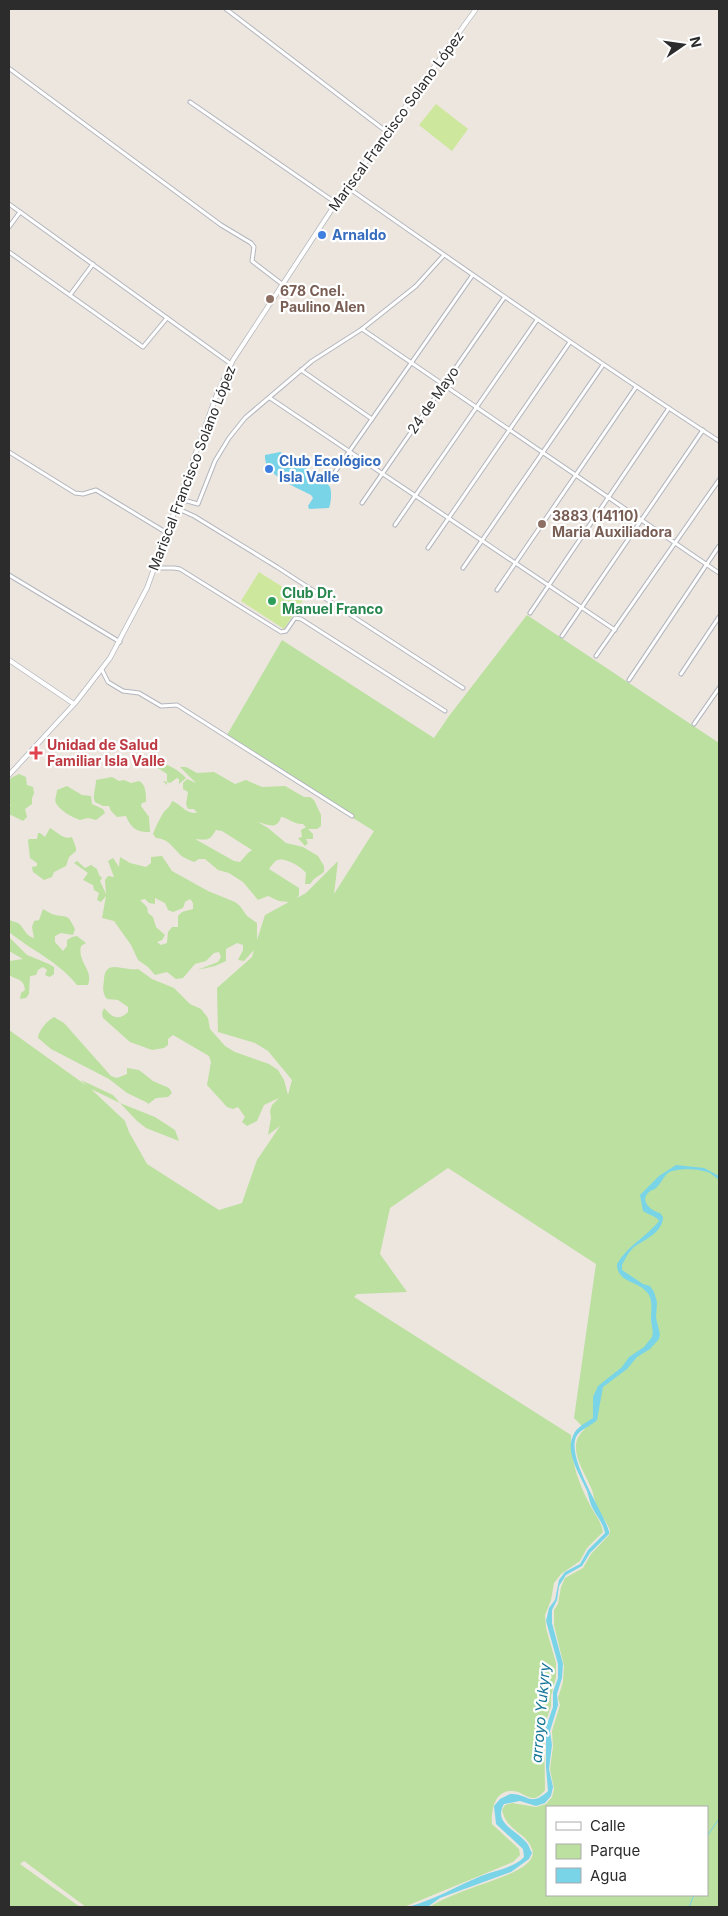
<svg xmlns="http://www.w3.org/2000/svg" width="728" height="1916" viewBox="0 0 728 1916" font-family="Inter,sans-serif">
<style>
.green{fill:#bbe09f;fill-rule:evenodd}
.pitch{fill:#cde79c}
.water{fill:#79d4e8}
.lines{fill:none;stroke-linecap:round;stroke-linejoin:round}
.stream{stroke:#79d4e8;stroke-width:1}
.minor-casing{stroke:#b3b6bf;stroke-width:5}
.tertiary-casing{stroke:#b3b6bf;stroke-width:5.5}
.minor{stroke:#fff;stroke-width:3}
.tertiary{stroke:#fff;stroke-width:4}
.shop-dot{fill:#3f7fe0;stroke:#fff;stroke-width:2}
.education-dot{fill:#8d6e63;stroke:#fff;stroke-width:2}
.leisure-dot{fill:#2e9e5b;stroke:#fff;stroke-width:2}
.health-dot{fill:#e0444e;stroke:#fff;stroke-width:2}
.labels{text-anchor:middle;stroke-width:4.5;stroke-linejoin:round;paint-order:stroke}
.street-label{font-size:14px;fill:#2c2c2c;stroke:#fff}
.shop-label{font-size:14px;font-weight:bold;fill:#366cbe;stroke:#fff;text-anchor:start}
.education-label{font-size:14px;font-weight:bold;fill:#785e54;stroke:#fff;text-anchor:start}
.leisure-label{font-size:14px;font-weight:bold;fill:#27864d;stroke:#fff;text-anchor:start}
.health-label{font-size:14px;font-weight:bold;fill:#be3a42;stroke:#fff;text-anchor:start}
.water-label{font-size:15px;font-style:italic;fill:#157697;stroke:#fff}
</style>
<rect width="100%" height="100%" fill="#ede6df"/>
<g class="green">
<path d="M527,615L719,743V1907H429C443,1899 457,1893 472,1888C485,1882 540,1869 532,1849C525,1831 507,1832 502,1810L505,1805L512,1803L536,1807L546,1804L552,1797L554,1789L550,1769L553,1747L552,1731L560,1705L558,1698L563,1682L564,1666L554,1625V1610L558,1604L561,1587L565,1578L583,1568L591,1554L609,1535L610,1530C606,1521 600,1514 597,1506C594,1501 594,1495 592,1490C585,1472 564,1446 585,1429L574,1418L596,1264L448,1168L390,1208L380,1254L407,1292L357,1294L354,1297L571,1435C570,1461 579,1484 591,1507C596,1516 601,1521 603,1532L587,1548L580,1561L561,1574L554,1583L551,1600L545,1615L546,1628L556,1663V1677L551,1696V1706L544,1727L545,1790C532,1807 526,1792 513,1791C494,1790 491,1811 492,1824L519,1849L520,1855L513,1862L404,1907H86L24,1861L20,1864L80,1907H9V1030L87,1086L81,1080L113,1095L120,1103L155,1117L175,1130L179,1141L146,1128L137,1121L120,1103L91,1089L125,1121L129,1132L147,1164L219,1210L242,1203L257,1160L280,1126L268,1135L271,1118L270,1111L272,1105L279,1098L264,1105L257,1121L247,1126L242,1122L245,1117L238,1107L233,1109L227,1107L207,1085L211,1062L209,1056L173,1035L168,1039V1045L164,1048L152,1050L130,1042L103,1018L102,1013L104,1008C111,1016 118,1022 128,1012V1007L118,1000L107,999C102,993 103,987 104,980C105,957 125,972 138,969L152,979L174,988L190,1004L201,1009L208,1018L210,1029L225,1046L235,1052L269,1064L278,1070L284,1080L288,1095L292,1080L268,1051L255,1043L218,1032L217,988L252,957L254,950L244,961L238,960L243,950V945L237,943L226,949V961L215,966L197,970L218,962L221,957L219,952L214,953L206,961L195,964L183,978L176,979L167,972L155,975L148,967L138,960L131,945L114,921L102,918L106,896L101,902L97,900L99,893L94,890L93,885L83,880L88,873L74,863L77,861L85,868L91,865L97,869L99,875L102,878L100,881L106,894L105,880L108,876L114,877L108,861L113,858L119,867L120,857L130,863L146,867L151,863V857L162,856L172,871L208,891L235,902L240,906L247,916L257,923V940L265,915L289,902L279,901L268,896L258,900L243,882L229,873L218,870L205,859H199L194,862C190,860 186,859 183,857C173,849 170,839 156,838L153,834C155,827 159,821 162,815C165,809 170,808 172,801C181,804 185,814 197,813L194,809H188L186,804L188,792L183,789V783L187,779L196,783L180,767H186L197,773L214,772L235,784L246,780L262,787L285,786L304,797H310L314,800L321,815V826L317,829H308L313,834V839H306L308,843L305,846L298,838L302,837L301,830L306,827L303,824C294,825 289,818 281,817C277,831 267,824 258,822L268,828L286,843L303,847L318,856L324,866V872L314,879L310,884H305L306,873C302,867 285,857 277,860C274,862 271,866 269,869L299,888V895L297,898L306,893L338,861L334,894L374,831L353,818L354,816L341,807L333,806L227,735L282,640L434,738L449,716ZM216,830L222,831L252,850L248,853L240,862L234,861L195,839C209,840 209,841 216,830ZM155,898L165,903L168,910L173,912L183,908L185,902L190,899L193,903V909L182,912L178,916V927H172L168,932L167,943L161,945L157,942L162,940L165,935L156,927L153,917L148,913L147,907L140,900L145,899L149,903L155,904ZM547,1807H707V1895H547Z"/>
<path d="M142,758C158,761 174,765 186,778L179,784V779L177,778L170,783L167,782V785L163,781L167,782V774L158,768L141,763Z"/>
<polygon points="19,774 26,777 27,785 33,787 34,793 32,798 32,804 25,809 27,817 23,821 9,814 9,806 11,806 9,802 10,780 11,778"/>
<path d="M112,777L119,781L124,780L131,783L139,781C146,784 146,794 146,802L142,803L141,806L149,817L150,832C137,833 130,827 126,816L117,817L111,811L109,806H103L95,802C92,796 96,788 96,780Z"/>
<path d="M67,786L82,795L91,796L92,804L103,809L105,813L96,820L88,818L80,820C72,817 60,811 56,803C54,799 57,794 57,790Z"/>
<path d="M50,828C58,832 62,840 72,837L76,848V851L69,857L66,866L54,872L52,877L44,880L33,872L32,867L37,866V863L30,858L28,841L29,839H37L38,833H40L45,837Z"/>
<path d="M43,909C47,911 51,914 55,915C70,918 67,914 75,929L73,935L61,933L55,936V942L63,951L67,946V940L72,937L77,936L86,943L81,946C77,962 94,970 88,985H77C59,962 31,950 9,932V920C12,921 15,922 18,923C25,928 25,936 34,938L32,927L34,921L39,920Z"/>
<path d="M9,937L27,955L49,964L54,967V974L50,977L45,975L47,970L43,967L38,970L36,975L30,976L29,994L26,998L20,999L21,993L25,990C24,978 16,980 9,975V961L23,959L9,951Z"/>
<path d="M54,1017L64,1023L111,1076L117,1078L127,1074V1068L139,1070L153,1081L169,1088L172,1093L168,1097L156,1098L147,1105L148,1103L127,1093L109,1079L51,1049L38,1038C38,1031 48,1020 54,1017Z"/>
</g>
<g class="pitch">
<polygon points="436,104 468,129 452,151 419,125"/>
<polygon points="259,572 303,600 284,629 241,601"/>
</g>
<g class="water">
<path d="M280,452L287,455C295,461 326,480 330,487C332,493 331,503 329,508L309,509L308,506L313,498L311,495C296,487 263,475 265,455Z"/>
<path d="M676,1165L704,1168L719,1176V1180C716,1178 713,1175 710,1173C702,1169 676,1167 668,1173C663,1177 661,1184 656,1188C654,1190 651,1190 649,1192C639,1201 651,1211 660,1213L663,1217C663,1233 643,1240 633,1248C628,1253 625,1259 622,1265V1270L643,1284L650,1286L654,1292L657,1302L656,1318L660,1334L659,1339L650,1349L637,1357L627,1369L603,1387L597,1420C591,1426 580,1429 576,1437C567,1459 602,1509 609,1531V1534L590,1553L582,1566L566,1575L559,1586L557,1600L552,1610V1623L563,1664L562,1678L557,1694L558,1705L550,1731L552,1745L549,1769L553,1787L551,1796L545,1803L536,1806L520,1801L504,1804C493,1823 516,1830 526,1842C529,1845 530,1850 532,1853L529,1859L511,1872L440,1898L429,1906L408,1907C434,1900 457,1886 481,1876C495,1870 514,1868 524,1857L523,1849L496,1824L494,1806L500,1799L510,1794C528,1793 530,1808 548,1791L546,1767V1727L553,1707V1692L558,1678V1664L546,1621L549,1608L555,1600L559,1580L565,1572L580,1564L588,1550L605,1533C603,1523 598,1518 593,1509C590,1504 589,1497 587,1491C580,1475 565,1453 573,1436C576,1427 586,1423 593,1418V1397L598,1386L622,1367L629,1357L644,1347L652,1337C654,1331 651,1325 651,1318C651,1310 653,1303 649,1295C640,1280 617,1284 617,1264C627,1246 646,1237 659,1221C657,1216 648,1215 643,1211L640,1195L659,1176Z"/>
</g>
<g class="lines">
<g class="stream">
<polyline points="707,1836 719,1819"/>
<polyline points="689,1907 694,1895"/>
</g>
<defs>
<g id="minor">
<polyline points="226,9 387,132"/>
<polyline points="10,69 221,225 251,243 254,247 252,261 282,284"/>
<polyline points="190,102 336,203"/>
<path d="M347,187C470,273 593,359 719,441"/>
<polyline points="9,204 231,364"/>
<polyline points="9,227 20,212"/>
<polyline points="9,252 143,347 167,318"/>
<polyline points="70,295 93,264"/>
<polyline points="362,329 719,573"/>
<polyline points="301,370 372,419"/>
<polyline points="270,398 615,630"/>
<polyline points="9,452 75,493 83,494 96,490 167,533"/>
<polyline points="330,479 472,276"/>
<polyline points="180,499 198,504 215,461 229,438 245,418 312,361 362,329 416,286 444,255"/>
<polyline points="362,503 504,298"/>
<polyline points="176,508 194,516 277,567 463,688"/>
<polyline points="395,525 537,320"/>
<polyline points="428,548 570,342"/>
<polyline points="154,568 174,568 180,569 281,632 286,631 295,618 301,619 445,711"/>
<polyline points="463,568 603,365"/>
<polyline points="9,575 120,642"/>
<polyline points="497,590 636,387"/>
<polyline points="530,613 669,408"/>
<polyline points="562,636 703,430"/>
<polyline points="596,656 719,480"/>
<polyline points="102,670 108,682 123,691 139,693 161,706 177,705 352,816"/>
<polyline points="681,674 719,617"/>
<polyline points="629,680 719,546"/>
<polyline points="694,724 719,688"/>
</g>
<g id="tertiary">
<polyline points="9,660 74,704"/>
<polyline points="9,775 76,702 110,658 147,588 217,394 233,360 336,203 476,9"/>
</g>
</defs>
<use href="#minor" class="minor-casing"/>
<use href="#tertiary" class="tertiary-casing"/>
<use href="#minor" class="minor"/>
<use href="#tertiary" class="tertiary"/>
</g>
<g class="shop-dot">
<circle cx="322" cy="235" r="5"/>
<circle cx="269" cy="469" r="5"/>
</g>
<g class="education-dot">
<circle cx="270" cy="299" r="5"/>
<circle cx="542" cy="524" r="5"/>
</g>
<circle class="leisure-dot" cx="272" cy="601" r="5"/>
<path class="health-dot" d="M33.5 745.5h5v5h5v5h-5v5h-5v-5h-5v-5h5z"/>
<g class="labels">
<g class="street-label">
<text transform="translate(396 121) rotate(-54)" y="5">Mariscal Francisco Solano López</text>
<text transform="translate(433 400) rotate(-55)" y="5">24 de Mayo</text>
<text transform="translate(192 468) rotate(-69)" y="5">Mariscal Francisco Solano López</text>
</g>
<g class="shop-label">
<text x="332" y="240">Arnaldo</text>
<text x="279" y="466">Club Ecológico<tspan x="279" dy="16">Isla Valle</tspan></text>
</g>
<g class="education-label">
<text x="280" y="296">678 Cnel.<tspan x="280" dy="16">Paulino Alen</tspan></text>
<text x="552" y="521">3883 (14110)<tspan x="552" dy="16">Maria Auxiliadora</tspan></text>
</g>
<g class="leisure-label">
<text x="282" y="598">Club Dr.<tspan x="282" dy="16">Manuel Franco</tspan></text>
</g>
<g class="health-label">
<text x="47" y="750">Unidad de Salud<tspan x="47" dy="16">Familiar Isla Valle</tspan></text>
</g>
<g class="water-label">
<text transform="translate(541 1713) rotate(-85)" y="5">arroyo Yukyry</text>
</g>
</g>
<rect width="728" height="1916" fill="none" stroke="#2c2c2c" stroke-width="20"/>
<rect x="546" y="1806" width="162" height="90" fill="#ffffff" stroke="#ababab"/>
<rect x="556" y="1822" width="25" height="8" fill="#ffffff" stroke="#ababab"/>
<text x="590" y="1831" font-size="15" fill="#2c2c2c">Calle</text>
<rect x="556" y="1844" width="25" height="15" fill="#bbe09f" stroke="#ababab"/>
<text x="590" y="1856" font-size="15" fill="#2c2c2c">Parque</text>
<rect x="556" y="1868" width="25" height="15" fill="#79d4e8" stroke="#ababab"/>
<text x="590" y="1881" font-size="15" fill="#2c2c2c">Agua</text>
<g transform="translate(683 45) rotate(77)" stroke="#ffffff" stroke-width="4" paint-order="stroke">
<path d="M0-4L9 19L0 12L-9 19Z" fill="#2c2c2c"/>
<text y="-8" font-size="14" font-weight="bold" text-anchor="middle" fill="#2c2c2c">N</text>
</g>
</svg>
